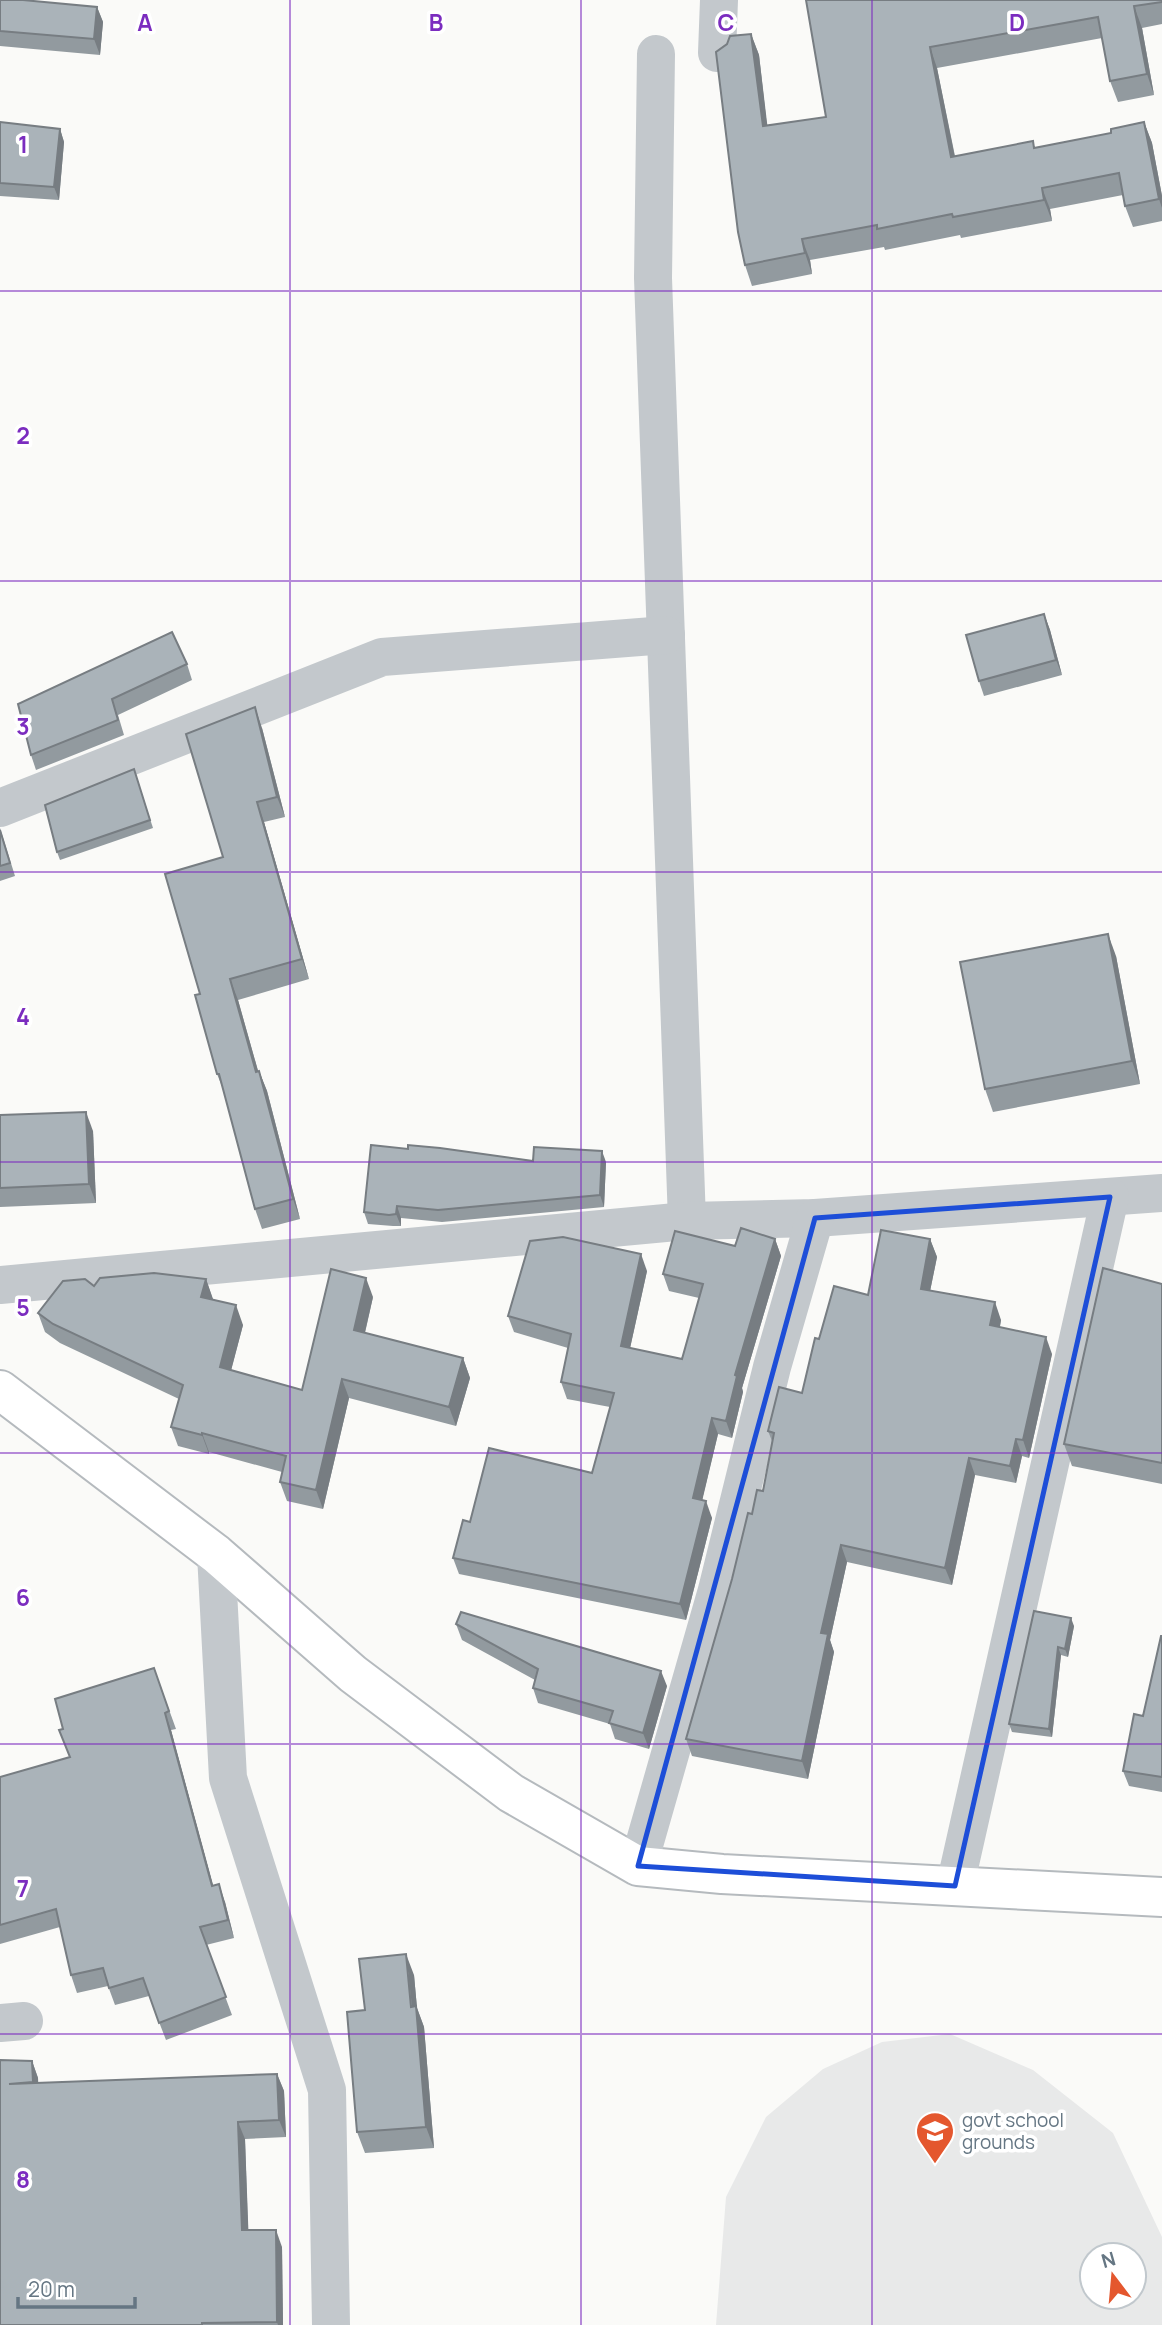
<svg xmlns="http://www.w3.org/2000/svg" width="1162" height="2325" viewBox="0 0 1162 2325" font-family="Manrope,sans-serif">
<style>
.built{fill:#e8e9e9;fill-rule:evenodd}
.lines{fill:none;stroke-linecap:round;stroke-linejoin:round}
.major-casing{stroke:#b5babe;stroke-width:42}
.minor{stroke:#c3c8cc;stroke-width:38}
.major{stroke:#fff;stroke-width:38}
.wall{fill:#929a9f}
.shaded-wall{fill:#777d82}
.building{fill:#aab3b9;stroke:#777d82;stroke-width:2}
.marked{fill:none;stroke:#1d4ed8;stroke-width:5;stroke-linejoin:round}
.grid{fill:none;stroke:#7b2cbf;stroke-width:2;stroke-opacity:0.55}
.labels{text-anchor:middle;stroke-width:7;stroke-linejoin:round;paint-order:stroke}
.poi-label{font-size:19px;fill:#657683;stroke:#fff;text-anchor:start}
.grid-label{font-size:23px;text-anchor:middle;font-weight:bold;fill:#7b2cbf;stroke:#fff;stroke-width:7;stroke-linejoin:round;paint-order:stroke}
</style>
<rect width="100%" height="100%" fill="#fafaf8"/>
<path class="built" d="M950,2034L1033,2070L1113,2133L1162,2237V2325H716L726,2197L766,2117L823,2069L882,2042ZM1092,2255H1134V2297H1092Z"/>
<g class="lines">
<defs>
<polyline id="major" points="0,1390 216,1554 353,1674 511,1793 638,1866 722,1874 1162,1897"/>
</defs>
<use href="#major" class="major-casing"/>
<g class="minor">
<polyline points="717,53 719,0"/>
<polyline points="656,54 653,278 687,1221"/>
<polyline points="0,808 382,657 666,635"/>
<polyline points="0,1285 687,1221 815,1218 1162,1193"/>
<polyline points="216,1554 228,1778 327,2090 331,2325"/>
<polyline points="638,1866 717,1590 772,1367 815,1218"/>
<polyline points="955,1886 1110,1197"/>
<polyline points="0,2023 24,2021"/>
</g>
<use href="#major" class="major"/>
</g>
<g class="wall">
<polygon points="0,0 97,7 103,22 100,55 0,46"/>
<polygon points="806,0 1162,0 1162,24 1142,28 1154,95 1118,102 1110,81 1102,38 937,68 955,156 1036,148 1111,133 1144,122 1152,143 1162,196 1162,221 1133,227 1125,206 1123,195 1050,209 1052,221 961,238 960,235 885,250 884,247 810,260 812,274 752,286 745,265 751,34 759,55 767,126 826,117"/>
<polygon points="0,122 60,129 64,142 59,200 0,196"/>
<polygon points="1044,614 1050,630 1062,675 984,696 979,681"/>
<polygon points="187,664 192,680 118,715 124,735 36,770 31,755 18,704"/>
<polygon points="262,728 285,817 264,822 309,979 238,1000 258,1071 259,1071 267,1091 300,1219 262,1229 255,1209 225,1094 217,1074 200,994"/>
<polygon points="134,769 153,828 60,860 57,852"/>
<polygon points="0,828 15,876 0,881"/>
<polygon points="1116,956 1140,1084 993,1112 985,1089"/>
<polygon points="0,1115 93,1131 96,1203 0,1207"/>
<polygon points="533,1161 606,1162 604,1207 442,1222 401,1218 401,1226 393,1226 368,1224 364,1212"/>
<polygon points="775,1239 781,1256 742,1388 743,1392 732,1438 718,1434 702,1500 712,1518 686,1620 459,1574 453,1558 470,1522 592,1473 610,1407 567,1399 561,1382 568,1348 514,1332 508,1316 647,1271 630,1348 682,1359 699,1298 669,1291 663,1274 735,1246"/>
<polygon points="930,1239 937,1257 930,1291 1001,1320 1000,1327 1052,1354 1029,1458 1022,1456 1016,1483 975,1475 952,1585 847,1562 830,1640 834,1652 808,1779 692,1756 686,1739 752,1514 763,1491 772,1441 768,1431 802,1393 819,1339"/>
<polygon points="206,1279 213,1300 243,1325 231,1370 302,1390 373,1297 365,1333 463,1358 470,1378 456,1426 349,1398 323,1509 287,1501 280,1482 282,1472 209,1452 209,1454 178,1446 171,1427 179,1399 60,1343 45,1332 38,1313 94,1286"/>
<polygon points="1162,1284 1162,1484 1072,1466 1064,1444"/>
<polygon points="1034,1611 1074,1626 1068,1657 1061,1655 1052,1737 1012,1732 1009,1724"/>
<polygon points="456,1624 667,1686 649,1749 615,1739 610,1724 538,1703 533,1688 535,1680 462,1640"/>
<polygon points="1162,1636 1162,1792 1129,1786 1123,1771 1143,1716"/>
<polygon points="154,1668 176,1729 171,1730 213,1886 225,1902 234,1938 206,1945 232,2015 166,2040 149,1996 115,2005 108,1986 77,1993 71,1975 60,1927 0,1944 0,1777 69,1757"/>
<polygon points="414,1975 417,2008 424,2027 434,2148 365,2153 357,2132 365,2010"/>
<polygon points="0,2060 32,2061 38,2078 38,2083 277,2074 284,2091 286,2137 245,2139 248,2230 282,2247 283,2325 0,2325"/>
</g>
<g class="shaded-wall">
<polygon points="1134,6 1142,28 1154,95 1147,74"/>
<polygon points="97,7 103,22 100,55 94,39"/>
<polygon points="751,34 759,55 770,148 763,126"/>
<polygon points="930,47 937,68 959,178 951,157"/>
<polygon points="1144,122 1152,143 1162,196 1162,208 1159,199"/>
<polygon points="60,129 64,142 59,200 54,187"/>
<polygon points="1042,188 1050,209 1052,221 1044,200"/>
<polygon points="802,239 810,260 812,274 805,253"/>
<polygon points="1044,614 1050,630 1062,675 1056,660"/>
<polygon points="255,707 262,728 285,817 277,797"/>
<polygon points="257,802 264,822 309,979 302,959"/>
<polygon points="1108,934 1116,956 1140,1084 1132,1061"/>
<polygon points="230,979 238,1000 264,1092 256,1072"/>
<polygon points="259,1071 267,1091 300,1219 293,1199"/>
<polygon points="86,1112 93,1131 96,1203 89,1184"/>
<polygon points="602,1151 606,1162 604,1207 600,1195"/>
<polygon points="397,1206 401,1218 401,1226 396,1214"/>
<polygon points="775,1239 781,1256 742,1388 743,1392 732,1438 726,1421 735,1375"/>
<polygon points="930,1239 937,1257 927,1306 921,1289"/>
<polygon points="641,1254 647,1271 627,1362 621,1346"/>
<polygon points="366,1278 373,1297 361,1349 354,1330"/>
<polygon points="206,1279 213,1299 208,1316 201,1297"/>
<polygon points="995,1302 1001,1320 997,1342 990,1325"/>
<polygon points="236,1305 243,1325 227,1386 220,1367"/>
<polygon points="1046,1337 1052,1354 1029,1458 1023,1440"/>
<polygon points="463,1358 470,1378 456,1426 449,1407"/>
<polygon points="342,1379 349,1398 323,1509 316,1490"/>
<polygon points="712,1418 718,1434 699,1514 693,1498"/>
<polygon points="202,1433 209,1452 209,1454 202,1435"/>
<polygon points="1016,1439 1022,1456 1016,1483 1010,1466"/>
<polygon points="969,1458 975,1475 952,1585 945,1568"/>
<polygon points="706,1501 712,1518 686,1620 680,1604"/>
<polygon points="841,1545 847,1562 830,1640 834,1652 808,1779 802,1761 821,1633"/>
<polygon points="1071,1618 1074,1626 1068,1657 1065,1649"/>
<polygon points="1058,1647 1061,1655 1052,1737 1049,1729"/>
<polygon points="661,1671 667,1686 649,1749 643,1733"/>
<polygon points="165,1713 171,1730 218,1903 212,1886"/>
<polygon points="219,1884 225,1902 234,1938 228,1920"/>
<polygon points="406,1954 414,1975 417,2008 424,2027 434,2148 426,2127"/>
<polygon points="32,2061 38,2078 39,2099 33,2082"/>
<polygon points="277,2074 284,2091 286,2137 279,2120"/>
<polygon points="238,2122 245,2139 249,2247 242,2230"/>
<polygon points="276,2230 282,2247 283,2325 278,2325 277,2322"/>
</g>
<g class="building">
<polygon points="0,0 23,0 97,7 94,39 0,31"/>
<polygon points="806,0 1162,0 1162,2 1134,6 1147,74 1110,81 1098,17 930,47 951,157 1033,141 1034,148 1111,133 1111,129 1144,122 1159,199 1125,206 1119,173 1042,188 1044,200 953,217 952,214 877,229 877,225 802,239 805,253 745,265 738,232 716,52 727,44 730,36 751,34 763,126 826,117"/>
<polygon points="0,122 60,129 54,187 0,183"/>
<polygon points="1044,614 1056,660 979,681 966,635"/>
<polygon points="172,632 187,664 112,699 118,720 31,755 18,704"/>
<polygon points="255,707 277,797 257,802 302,959 230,979 256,1072 259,1071 293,1199 255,1209 219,1074 217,1074 195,995 200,994 165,874 223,857 186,734"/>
<polygon points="134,769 150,820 57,852 45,805"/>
<polygon points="0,830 10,863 0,866"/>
<polygon points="1108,934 1132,1061 985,1089 960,962"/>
<polygon points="86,1112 89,1184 0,1188 0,1115"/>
<polygon points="371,1145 408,1149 408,1145 440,1148 533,1161 534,1147 602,1151 600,1195 438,1210 397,1206 396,1214 389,1215 364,1212"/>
<polygon points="741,1228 775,1239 735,1375 737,1376 726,1421 712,1418 693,1498 706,1501 680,1604 453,1558 463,1520 470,1522 489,1448 592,1473 614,1393 561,1382 571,1334 508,1316 530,1241 563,1237 641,1254 621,1346 682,1359 703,1284 663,1274 675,1231 735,1246"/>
<polygon points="881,1230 930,1239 921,1289 995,1302 990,1325 1046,1337 1023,1440 1016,1439 1010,1466 969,1458 945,1568 841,1545 821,1633 828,1634 802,1761 686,1739 732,1579 748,1513 752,1514 757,1490 763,1491 774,1433 768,1431 779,1387 802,1393 815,1338 819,1339 834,1286 868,1295"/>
<polygon points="1103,1268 1162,1284 1162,1463 1064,1444"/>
<polygon points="331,1269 366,1278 354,1330 463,1358 449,1407 342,1379 316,1490 280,1482 286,1456 202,1433 202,1435 171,1427 183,1385 53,1324 38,1313 63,1281 85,1279 94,1286 100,1278 154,1273 206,1279 201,1297 236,1305 220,1367 302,1390"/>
<polygon points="1034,1611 1071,1618 1065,1649 1058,1647 1049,1729 1009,1724"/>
<polygon points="461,1612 661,1671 643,1733 609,1723 613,1711 533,1688 538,1669 456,1624"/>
<polygon points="1161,1636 1162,1636 1162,1777 1123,1771 1134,1714 1143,1716"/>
<polygon points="154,1668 169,1711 165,1713 212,1886 219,1884 228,1920 200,1927 226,1997 159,2023 143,1978 109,1988 103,1968 71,1975 56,1909 0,1925 0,1777 70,1757 59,1730 63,1729 55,1699"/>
<polygon points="406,1954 411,2007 416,2006 426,2127 357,2132 347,2012 365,2010 359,1959"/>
<polygon points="0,2060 32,2061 33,2082 9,2084 277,2074 279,2120 238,2122 242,2230 276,2230 277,2322 202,2323 202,2325 0,2325"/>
</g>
<path class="marked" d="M1110,1197L955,1886L638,1866L815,1218Z"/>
<path class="grid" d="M290,0V2325M581,0V2325M872,0V2325M0,291H1162M0,581H1162M0,872H1162M0,1162H1162M0,1453H1162M0,1744H1162M0,2034H1162"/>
<defs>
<symbol id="school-pin" viewBox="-11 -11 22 30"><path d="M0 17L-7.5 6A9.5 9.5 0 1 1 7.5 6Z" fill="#e4572e" stroke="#fff"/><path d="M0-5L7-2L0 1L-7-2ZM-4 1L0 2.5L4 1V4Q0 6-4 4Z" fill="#fff"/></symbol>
</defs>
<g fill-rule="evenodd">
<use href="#school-pin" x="913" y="2109" width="44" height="60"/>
</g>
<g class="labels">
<g class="poi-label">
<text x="962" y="2127">govt school<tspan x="962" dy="22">grounds</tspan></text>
</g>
</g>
<g class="grid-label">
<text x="145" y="31">A</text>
<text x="436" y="31">B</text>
<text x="726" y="31">C</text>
<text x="1017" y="31">D</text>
<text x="23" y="153">1</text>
<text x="23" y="444">2</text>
<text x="23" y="735">3</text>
<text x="23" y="1025">4</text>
<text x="23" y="1316">5</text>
<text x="23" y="1606">6</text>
<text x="23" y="1897">7</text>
<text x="23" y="2188">8</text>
</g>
<g transform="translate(1113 2276) rotate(344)"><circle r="33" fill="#ffffff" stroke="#c1c8cd" stroke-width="2"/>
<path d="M0-5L12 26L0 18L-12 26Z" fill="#e4572e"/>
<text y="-10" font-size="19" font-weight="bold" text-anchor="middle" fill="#657683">N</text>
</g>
<path d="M18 2297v10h117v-10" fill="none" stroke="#657683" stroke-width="3.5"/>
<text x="28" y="2297" font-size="21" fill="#657683" stroke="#ffffff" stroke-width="5" paint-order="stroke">20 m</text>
</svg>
